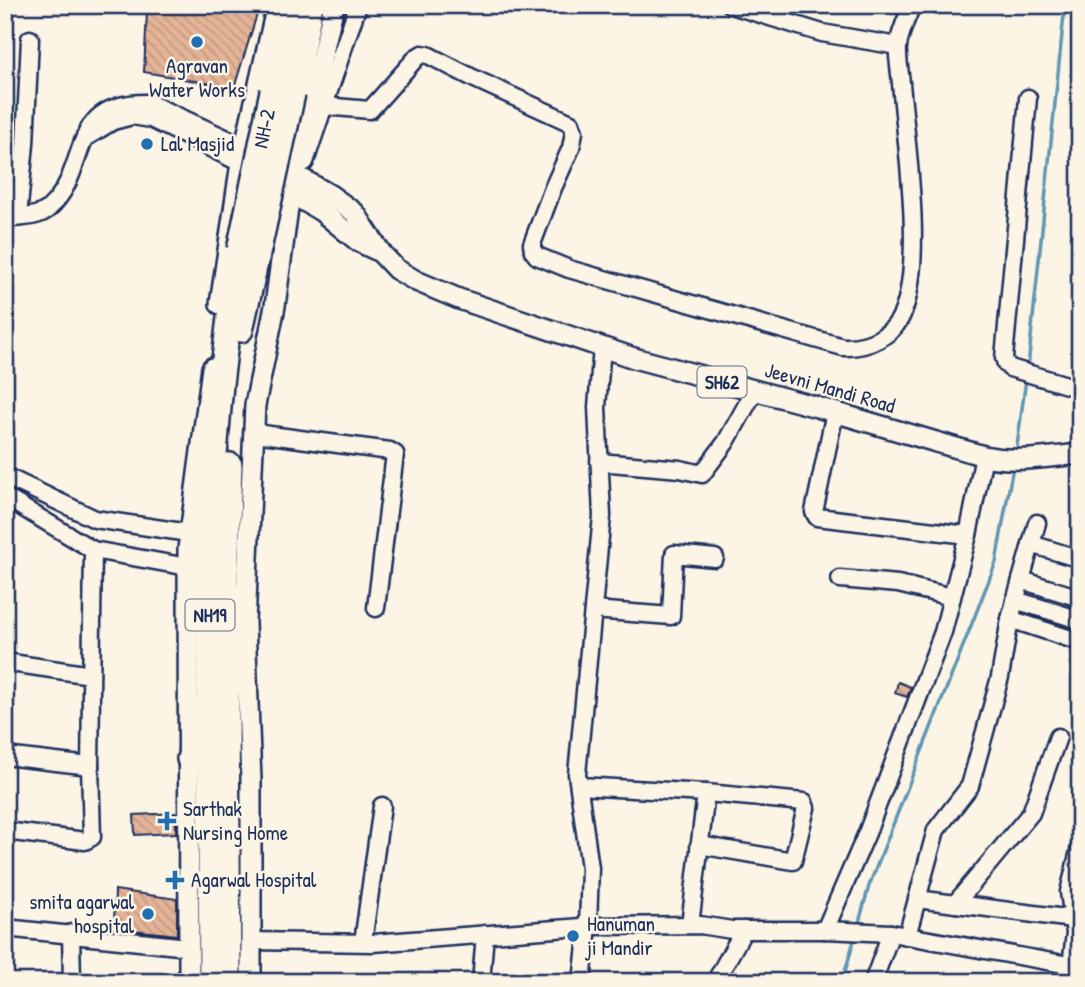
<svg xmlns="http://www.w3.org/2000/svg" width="1085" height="987" viewBox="0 0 1085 987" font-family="'Patrick Hand',sans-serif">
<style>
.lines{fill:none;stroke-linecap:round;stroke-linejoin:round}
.stream{stroke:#5f96b3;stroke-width:3.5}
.building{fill:url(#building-back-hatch);stroke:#1b2f5e;stroke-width:2}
.minor-casing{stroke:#1b2f5e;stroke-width:21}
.major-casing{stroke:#1b2f5e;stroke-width:24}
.highway-casing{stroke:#1b2f5e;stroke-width:28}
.minor{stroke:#fcf5e5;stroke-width:16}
.major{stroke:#fcf5e5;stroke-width:19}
.highway{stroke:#fcf5e5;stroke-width:23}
.highway-bridge-casing{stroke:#1b2f5e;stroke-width:28;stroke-linecap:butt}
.highway-bridge{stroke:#fcf5e5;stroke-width:23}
.poi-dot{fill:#1f6fb2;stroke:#fcf5e5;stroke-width:2.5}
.labels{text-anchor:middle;stroke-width:5;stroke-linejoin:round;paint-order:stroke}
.shield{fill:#fcf5e5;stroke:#5e6a86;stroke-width:2}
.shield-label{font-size:19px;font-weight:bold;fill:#1b2f5e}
.poi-label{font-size:21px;fill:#1b2f5e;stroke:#fcf5e5;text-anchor:start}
.street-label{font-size:21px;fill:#1b2f5e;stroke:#fcf5e5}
</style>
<defs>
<pattern id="building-back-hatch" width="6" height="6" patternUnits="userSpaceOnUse" patternTransform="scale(1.75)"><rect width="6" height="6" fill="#e4b396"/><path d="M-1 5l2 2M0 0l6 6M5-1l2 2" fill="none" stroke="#c39a84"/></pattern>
</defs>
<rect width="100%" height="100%" fill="#fcf5e5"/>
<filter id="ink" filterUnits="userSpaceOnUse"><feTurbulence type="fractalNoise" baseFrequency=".0143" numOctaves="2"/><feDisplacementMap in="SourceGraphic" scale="14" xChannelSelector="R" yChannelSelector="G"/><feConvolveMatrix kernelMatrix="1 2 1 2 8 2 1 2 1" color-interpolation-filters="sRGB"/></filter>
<g filter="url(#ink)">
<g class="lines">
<g class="stream">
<polyline points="1028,367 1065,5"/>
<polyline points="1017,446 1026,379"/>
<polyline points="858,926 869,886 996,562 1012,472"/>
<polyline points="842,982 855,937"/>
</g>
</g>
<g class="building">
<polygon points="147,11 258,11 234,88 144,72"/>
<polygon points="898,682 911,687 907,697 895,693"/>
<polygon points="176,813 176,833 135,835 134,815"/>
<polygon points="115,890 177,899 177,935 114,928"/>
</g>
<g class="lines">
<defs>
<g id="minor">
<polyline points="731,5 822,33 898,46"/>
<polyline points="1028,98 1004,358 1006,364 1010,368 1080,389"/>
<path d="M324,106L370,110L417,57L422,54L428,55L475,79L571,123L574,132L571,148L553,188L532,244L533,251L537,256L569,269L843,347C868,348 894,336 903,312C924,258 906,143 901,83C900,71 897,58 898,46C900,32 907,18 912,5"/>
<polyline points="85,138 113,121 132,116 151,119 241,163"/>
<polyline points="305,162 358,5"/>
<polyline points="18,217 25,144 30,39"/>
<path d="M5,219C18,217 38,218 48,209C93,169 64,101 149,103L245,147"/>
<polyline points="835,412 814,512 817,517 968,535 984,456"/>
<polyline points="255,433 390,451 395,454 376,608"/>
<polyline points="599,462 680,469 702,474 726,442 755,390"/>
<polyline points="5,476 95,519 189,533"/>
<polyline points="5,497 93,550 188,567"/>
<polyline points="1031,544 1080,559"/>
<polyline points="840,579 898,584 952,597"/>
<polyline points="1021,580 1080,598"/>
<polyline points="1015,600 1080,620"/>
<polyline points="593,610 671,616 674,554 715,558"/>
<polyline points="1010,619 1080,642"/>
<polyline points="5,662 91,675"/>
<polyline points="5,756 90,766"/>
<polyline points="579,786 706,793 690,925"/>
<polyline points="5,831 85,841 92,837 90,766 93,550"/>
<polyline points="699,845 793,861 806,808 804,802 706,793"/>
<polyline points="917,899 1073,919"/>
<polyline points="955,904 1031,813 1058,737"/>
<polyline points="5,928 188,947"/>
<polyline points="825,930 867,833 943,632 968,535"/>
<polyline points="71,933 72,982"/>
<polyline points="907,936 936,830 970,786 1000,677 1010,619 1037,523"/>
<polyline points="250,941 373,943 595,926 700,925 732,930 825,930 891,933 1080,967"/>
<polyline points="363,942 382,806"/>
<polyline points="1071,966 1075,933 1069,892 1080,847"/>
<polyline points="481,982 485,934"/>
<polyline points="582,982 588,926 590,868 577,774 602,516 597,407 602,347"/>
<polyline points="715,982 744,930"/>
<polyline points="873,982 891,933"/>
</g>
<g id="major">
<path d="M285,169L330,195L355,213L381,253L396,269L416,281L459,299L634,358L817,407L984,456C1015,463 1048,457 1080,454"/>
<polyline points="282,188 321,211 359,242 380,252"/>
<polyline points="220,304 241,163 277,5"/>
<polyline points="189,982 188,549 212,368"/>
<polyline points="251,982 251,781 245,623 255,405 275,306 290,193 334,5"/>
</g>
<g id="highway">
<polyline points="272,91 289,5"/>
<polyline points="293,94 311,5"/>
<polyline points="241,330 258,254"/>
<polyline points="189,759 202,711"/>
<polyline points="211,982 208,537 221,384 233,285 239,250"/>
<polyline points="229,982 226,579 230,465"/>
</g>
</defs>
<use href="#minor" class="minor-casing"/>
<use href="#major" class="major-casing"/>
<use href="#highway" class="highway-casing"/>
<use href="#minor" class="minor"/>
<use href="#major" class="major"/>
<use href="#highway" class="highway"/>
<defs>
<g id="highway-bridge">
<path id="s1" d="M239,250L272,91"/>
<polyline points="258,254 293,94"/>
</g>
</defs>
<use href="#highway-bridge" class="highway-bridge-casing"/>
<use href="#highway-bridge" class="highway-bridge"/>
</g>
</g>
<g class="poi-dot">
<circle cx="197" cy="42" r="7"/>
<circle cx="147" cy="144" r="7"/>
<path d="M163.5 810.5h7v7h7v7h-7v7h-7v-7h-7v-7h7z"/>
<path d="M171.5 869.5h7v7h7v7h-7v7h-7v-7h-7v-7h7z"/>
<circle cx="148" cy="914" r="7"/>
<circle cx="573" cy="936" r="7"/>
</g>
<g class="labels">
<g class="shield">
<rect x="697.5" y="366.5" width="49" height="31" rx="5"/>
<rect x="185.5" y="599.5" width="49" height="31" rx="5"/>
</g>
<g class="shield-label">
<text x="722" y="389">SH62</text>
<text x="210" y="622">NH19</text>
</g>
<g class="poi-label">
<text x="197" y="73" text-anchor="middle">Agravan<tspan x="197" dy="24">Water Works</tspan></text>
<text x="161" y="151">Lal Masjid</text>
<text x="183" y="816">Sarthak<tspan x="183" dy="24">Nursing Home</tspan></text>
<text x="191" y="887">Agarwal Hospital</text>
<text x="134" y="909" text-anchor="end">smita agarwal<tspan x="134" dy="24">hospital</tspan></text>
<text x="587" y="931">Hanuman<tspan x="587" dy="24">ji Mandir</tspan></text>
</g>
<g class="street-label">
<text dy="7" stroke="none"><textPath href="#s1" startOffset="124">NH-2</textPath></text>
<text transform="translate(830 388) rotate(16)" y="7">Jeevni Mandi Road</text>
</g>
</g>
<rect width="1085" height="987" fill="none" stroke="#fcf5e5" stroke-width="28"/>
<rect x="14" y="14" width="1057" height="959" fill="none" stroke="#1b2f5e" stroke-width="2.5" filter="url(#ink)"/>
</svg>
